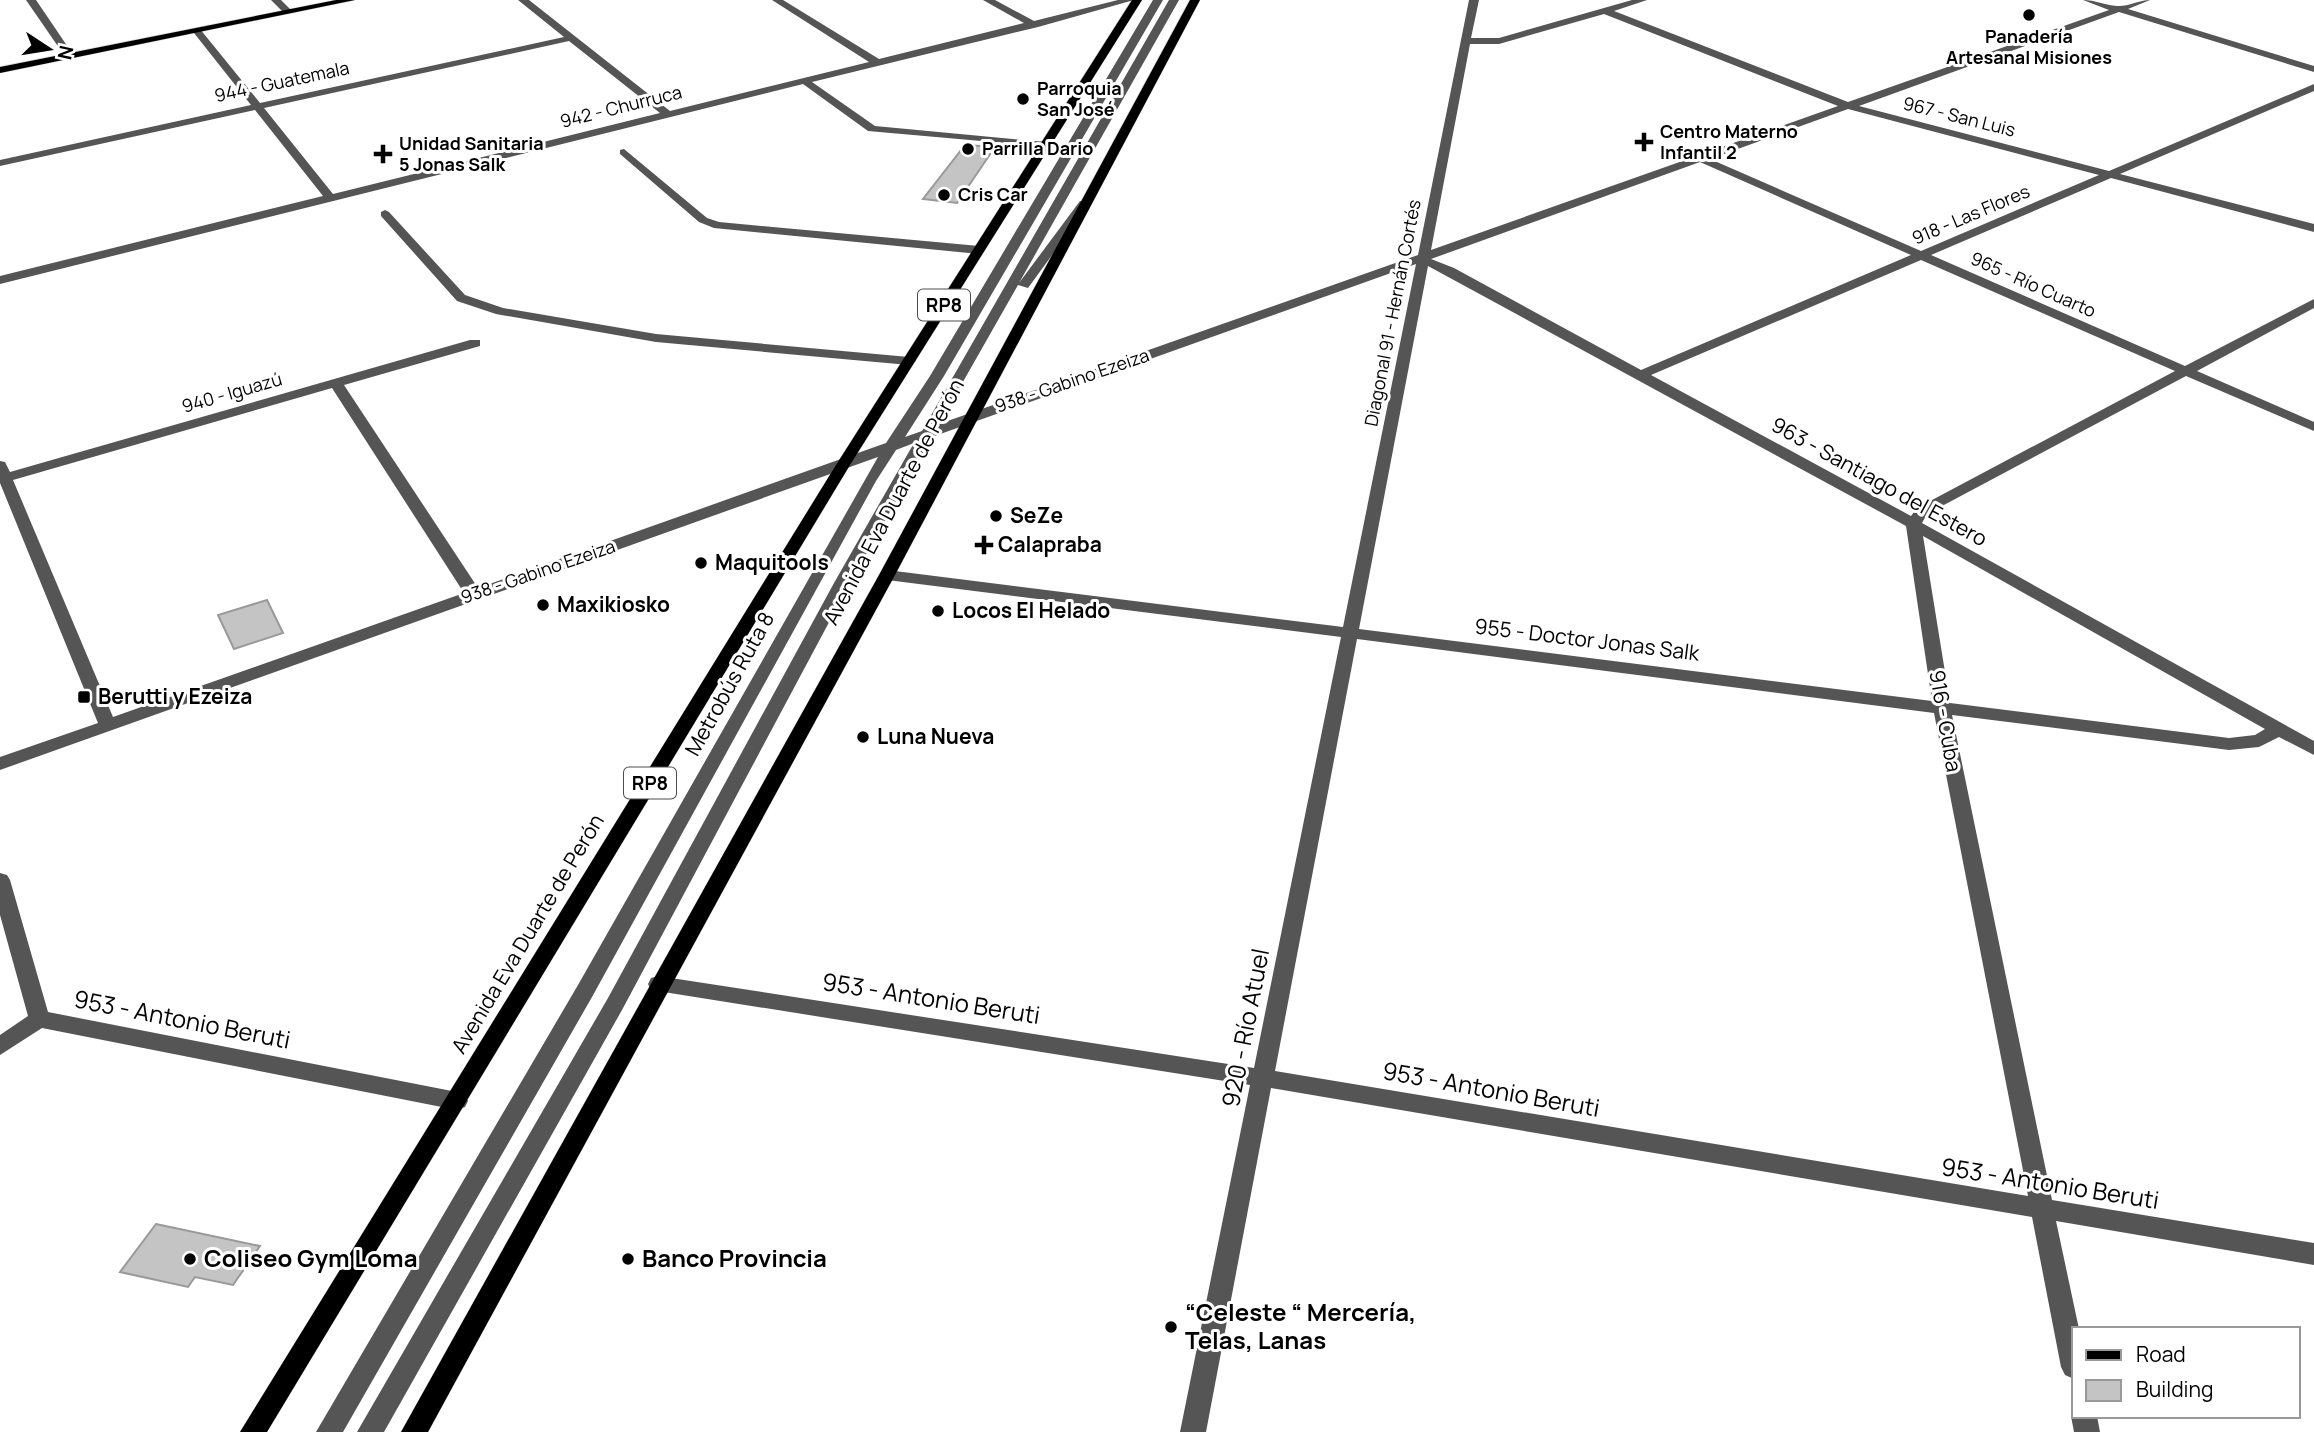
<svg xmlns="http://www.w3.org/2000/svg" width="2314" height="1432" viewBox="0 0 2314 1432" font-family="Manrope,sans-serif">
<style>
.building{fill:#c4c4c4;stroke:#999;stroke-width:2}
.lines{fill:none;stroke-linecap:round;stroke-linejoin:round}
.major-casing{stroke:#dbdbdb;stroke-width:1}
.minor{fill:#555;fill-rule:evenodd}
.major{fill:#000;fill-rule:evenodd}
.poi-dot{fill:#000;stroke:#fff;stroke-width:2.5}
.labels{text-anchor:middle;stroke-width:6;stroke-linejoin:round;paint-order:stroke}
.far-poi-label{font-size:18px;font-weight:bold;fill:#000;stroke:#fff;text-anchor:start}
.far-street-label{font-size:18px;fill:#000;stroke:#fff}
.shield{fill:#fff;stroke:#4c4c4c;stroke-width:2}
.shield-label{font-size:19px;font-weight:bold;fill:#000}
.street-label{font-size:21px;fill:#000;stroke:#fff}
.poi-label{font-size:21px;font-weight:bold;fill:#000;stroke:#fff;text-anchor:start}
.near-street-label{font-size:24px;fill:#000;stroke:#fff}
.near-poi-label{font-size:24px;font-weight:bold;fill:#000;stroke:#fff;text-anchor:start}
</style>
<rect width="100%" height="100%" fill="#fff"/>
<g class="building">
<polygon points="965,145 995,147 957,203 923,199"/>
<polygon points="267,600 283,633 234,649 218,615"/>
<polygon points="156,1224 260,1246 233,1285 195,1277 188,1287 120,1272"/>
</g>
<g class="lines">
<defs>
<g id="major">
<polygon points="336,0 355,0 0,73 0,67"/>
<polygon points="1132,0 1142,0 850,465 267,1432 240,1432 836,465"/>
<polygon points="1190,0 1200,0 895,575 428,1432 401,1432 879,575"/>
</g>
</defs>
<use href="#major" class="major-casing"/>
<g class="minor">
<polygon points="26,0 36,0 74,56 72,58 66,58"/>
<polygon points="271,0 281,0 293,12 285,14"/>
<path d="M518,0H529L670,111L869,62L772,0H783L879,59L1024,23L983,0H995L1034,21L1118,0H1134L1038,27L812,82L875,126L1046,142L1051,145L1050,147L868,131L803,84L0,284V276L323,196L255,110L0,166V160L251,105L194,33V29H200L260,103L564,37ZM569,41L660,113L333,194L264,108Z"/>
<path d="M1153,0H1163L944,376L905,437L922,431L1169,0H1179L1019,283L1080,201L1090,203L1028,288L1018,285L939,424L1418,255L1469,0H1479L1471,38H1499L1632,0H1647L1614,11L1848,102L2109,10L2083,0C2095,0 2105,5 2117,6C2127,7 2139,0 2150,0L2128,9L2314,66V72L2119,12L1859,106L2109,171L2314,84V91L2120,174L2314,224V232L2111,178L1931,255L2185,366L2314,299V308L2197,371L2314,422V431L2186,376L1927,514L1922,523L2314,741V755L2279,737L2259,747L2229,750L1952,715L2052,1200L2314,1243V1265L2056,1221L2079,1329H2074V1379L2065,1375L2061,1367L2032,1217L1271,1088L1206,1432H1180L1250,1085L651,990L648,984L651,978L658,976L1254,1068L1341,637L887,580L879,575L887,570L1343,627L1416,264L932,437L850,583L622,1010L384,1432H357L608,998L834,583L914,443L896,450L876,481L592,997L343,1432H316L578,985L878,457L0,770V757L98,723L0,483V461L5,462L10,472L470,340H480V346L344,385L478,588L886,443L930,376ZM1604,14L1838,106L1431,250L1470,44H1499ZM1848,109L2099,175L1921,251L1710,159ZM1700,162L1911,255L1641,370L1454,268L1431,259ZM1921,260L2175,371L1917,508L1911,516L1651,375ZM1428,266L1906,526L1932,701L1359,629ZM332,388L464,593L113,717L13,480ZM1923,536L2265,729L2255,735L2229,738L1950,703ZM1357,639L1934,713L2028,1196L1275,1071Z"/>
<polygon points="624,149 707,218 719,222 979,246 985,250 979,254 714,228 699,222 620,154 620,150"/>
<polygon points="385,210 389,212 465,295 503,308 656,334 909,357 916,361 909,365 656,342 496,314 457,301 381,216 381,212"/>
<polygon points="0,873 7,875 10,880 48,1012 457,1092 465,1095 468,1101 465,1107 457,1110 42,1028 0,1055 0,1035 28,1016 0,915"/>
<polygon points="2074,1409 2074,1416 2097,1416 2100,1432 2074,1432 2071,1416"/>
</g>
<use href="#major" class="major"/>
</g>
<g class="poi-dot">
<circle cx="2029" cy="15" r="7"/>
<circle cx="1023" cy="99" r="7"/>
<path d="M1640.5 131.5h7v7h7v7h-7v7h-7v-7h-7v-7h7z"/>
<circle cx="968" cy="149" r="7"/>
<path d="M379.5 143.5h7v7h7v7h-7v7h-7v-7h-7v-7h7z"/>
<circle cx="944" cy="195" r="7"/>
<circle cx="996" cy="516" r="7"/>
<path d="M980.5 534.5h7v7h7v7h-7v7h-7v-7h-7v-7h7z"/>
<circle cx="701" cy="563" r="7"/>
<circle cx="543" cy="605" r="7"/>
<circle cx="938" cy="611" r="7"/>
<rect x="77" y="690" width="14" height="14" rx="3.5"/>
<circle cx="863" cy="737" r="7"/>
<circle cx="190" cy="1259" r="7"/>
<circle cx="628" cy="1259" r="7"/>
<circle cx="1171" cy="1327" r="7"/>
</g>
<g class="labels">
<g class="far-poi-label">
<text x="2029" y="43" text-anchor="middle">Panadería<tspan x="2029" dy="21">Artesanal Misiones</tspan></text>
<text x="1037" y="95">Parroquia<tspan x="1037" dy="21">San José</tspan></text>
<text x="1660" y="138">Centro Materno<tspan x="1660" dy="21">Infantil 2</tspan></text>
<text x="399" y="150">Unidad Sanitaria<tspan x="399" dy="21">5 Jonas Salk</tspan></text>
<text x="982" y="155">Parrilla Dario</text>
<text x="958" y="201">Cris Car</text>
</g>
<g class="far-street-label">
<text transform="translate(282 82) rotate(-12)" y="6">944 - Guatemala</text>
<text transform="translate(621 107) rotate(-14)" y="6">942 - Churruca</text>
<text transform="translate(1959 117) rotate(14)" y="6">967 - San Luis</text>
<text transform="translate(1971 215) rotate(-23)" y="6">918 - Las Flores</text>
<text transform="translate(2033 285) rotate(24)" y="6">965 - Río Cuarto</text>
<text transform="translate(1393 313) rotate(-79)" y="6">Diagonal 91 - Hernán Cortés</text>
<text transform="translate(1072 381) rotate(-19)" y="6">938 - Gabino Ezeiza</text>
<text transform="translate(232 393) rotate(-16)" y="6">940 - Iguazú</text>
<text transform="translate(538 572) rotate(-19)" y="6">938 - Gabino Ezeiza</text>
</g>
<g class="shield">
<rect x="918" y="289.5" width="52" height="31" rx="5"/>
<rect x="624" y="767.5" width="52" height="31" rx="5"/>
</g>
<g class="shield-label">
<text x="944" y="312">RP8</text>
<text x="650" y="790">RP8</text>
</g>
<g class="street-label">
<text transform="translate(1879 482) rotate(29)" y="7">963 - Santiago del Estero</text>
<text transform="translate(894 502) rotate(-62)" y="7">Avenida Eva Duarte de Perón</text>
<text transform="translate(1587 640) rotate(7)" y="7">955 - Doctor Jonas Salk</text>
<text transform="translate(730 684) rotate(-61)" y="7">Metrobús Ruta 8</text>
<text transform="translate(1945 721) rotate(80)" y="7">916 - Cuba</text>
<text transform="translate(528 934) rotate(-59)" y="7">Avenida Eva Duarte de Perón</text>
</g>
<g class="poi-label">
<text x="1010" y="523">SeZe</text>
<text x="998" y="552">Calapraba</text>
<text x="715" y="570">Maquitools</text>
<text x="557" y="612">Maxikiosko</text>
<text x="952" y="618">Locos El Helado</text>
<text x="98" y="704">Berutti y Ezeiza</text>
<text x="877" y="744">Luna Nueva</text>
</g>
<g class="near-street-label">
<text transform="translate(931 999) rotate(9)" y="8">953 - Antonio Beruti</text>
<text transform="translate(182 1020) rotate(11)" y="8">953 - Antonio Beruti</text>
<text transform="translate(1246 1028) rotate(-79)" y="8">920 - Río Atuel</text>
<text transform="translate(1491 1090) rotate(10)" y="8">953 - Antonio Beruti</text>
<text transform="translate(2050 1184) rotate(9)" y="8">953 - Antonio Beruti</text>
</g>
<g class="near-poi-label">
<text x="204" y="1267">Coliseo Gym Loma</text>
<text x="642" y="1267">Banco Provincia</text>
<text x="1185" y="1321">“Celeste “ Mercería,<tspan x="1185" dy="28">Telas, Lanas</tspan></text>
</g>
</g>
<rect x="2072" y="1327" width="228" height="91" fill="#ffffff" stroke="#999999" stroke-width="2"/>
<rect x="2086" y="1350" width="35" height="10" fill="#000000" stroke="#999999" stroke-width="2"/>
<text x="2136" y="1362" font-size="21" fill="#000000">Road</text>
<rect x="2086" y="1380" width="35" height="21" fill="#c4c4c4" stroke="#999999" stroke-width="2"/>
<text x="2136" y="1397" font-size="21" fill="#000000">Building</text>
<g transform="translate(49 49) rotate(102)" stroke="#ffffff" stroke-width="5" paint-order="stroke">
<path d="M0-5L12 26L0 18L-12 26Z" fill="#000000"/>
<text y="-10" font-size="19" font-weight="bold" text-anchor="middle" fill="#000000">N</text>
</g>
</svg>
